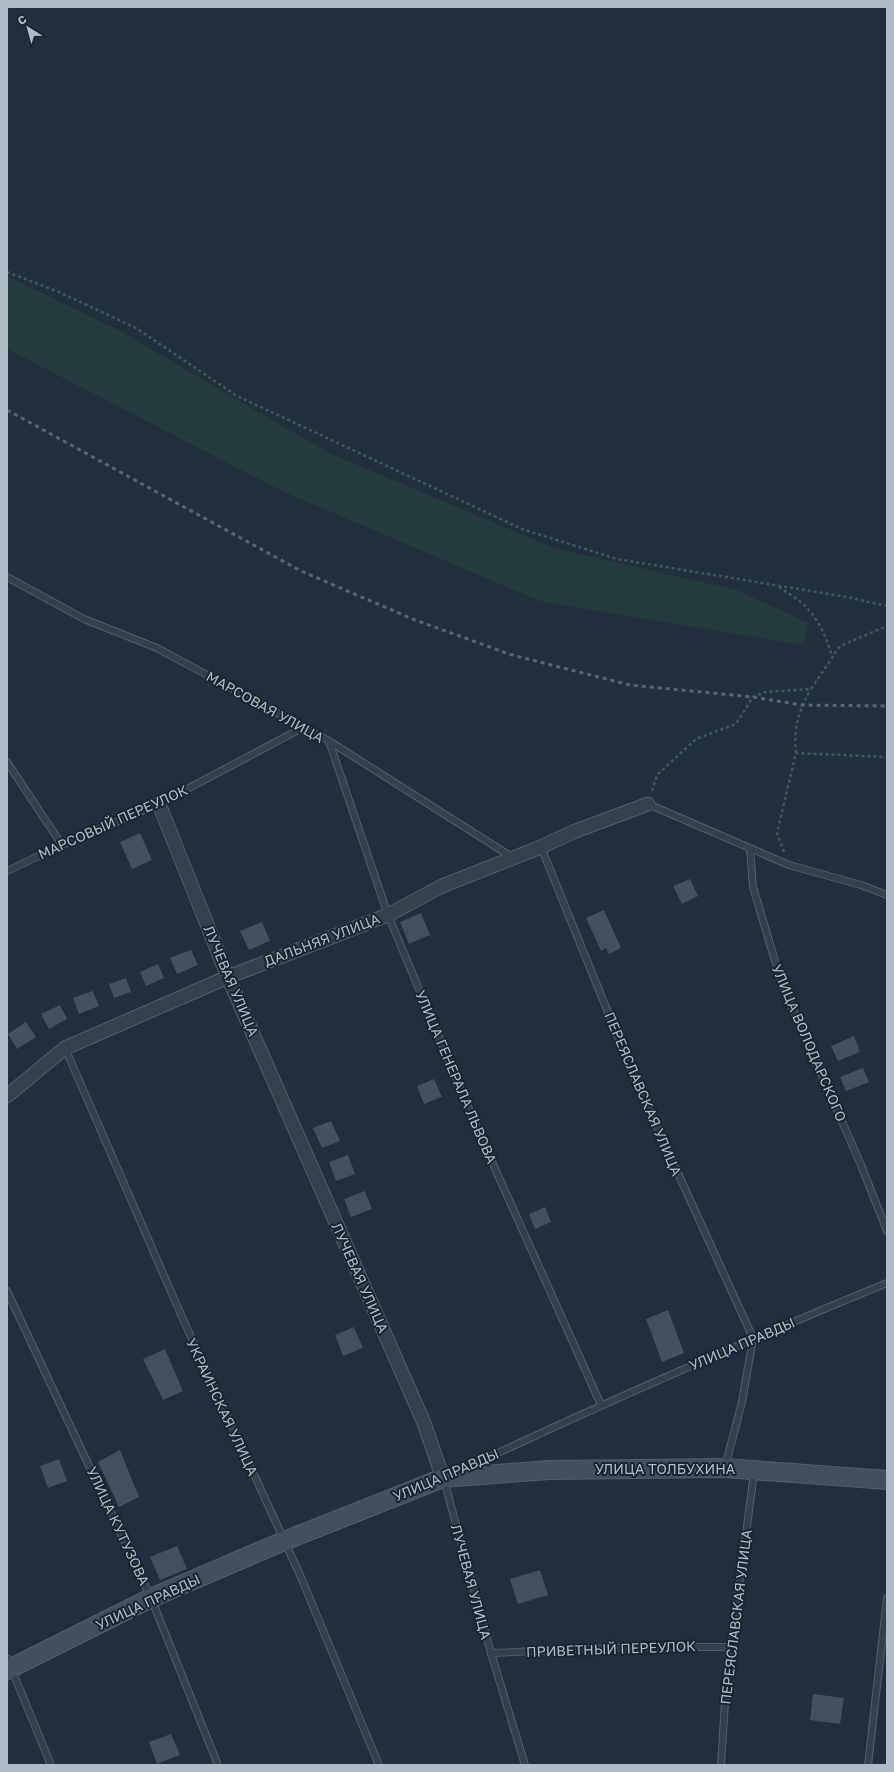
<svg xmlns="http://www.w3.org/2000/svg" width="894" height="1772" viewBox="0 0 894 1772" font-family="'Golos Text',sans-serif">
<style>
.green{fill:#233b3d}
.building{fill:#425060}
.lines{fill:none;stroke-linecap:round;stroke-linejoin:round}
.lane-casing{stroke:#535e6a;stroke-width:8}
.street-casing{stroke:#535e6a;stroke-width:15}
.secondary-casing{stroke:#535e6a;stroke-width:20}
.path{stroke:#41585a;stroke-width:2.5;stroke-dasharray:3 3;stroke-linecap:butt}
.lane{stroke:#35404c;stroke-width:6}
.street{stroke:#35404c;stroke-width:13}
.secondary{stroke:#434f5f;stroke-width:18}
.rail{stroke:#576473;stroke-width:3;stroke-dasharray:4 4;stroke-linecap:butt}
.labels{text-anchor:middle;stroke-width:4;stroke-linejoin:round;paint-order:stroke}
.street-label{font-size:14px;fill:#b0bbc8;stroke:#1a2531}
</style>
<rect width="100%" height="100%" fill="#212e3c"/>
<polygon class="green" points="7,276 120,331 329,453 554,548 737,590 808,623 804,645 540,601 284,492 7,349"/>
<g class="building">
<polygon points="140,833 152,860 132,869 120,842"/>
<polygon points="690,879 698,896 682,904 673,886"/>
<polygon points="604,910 621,948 609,954 606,948 601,951 586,918"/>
<polygon points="421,913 430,935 409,944 400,922"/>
<polygon points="262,922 270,941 249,950 240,931"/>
<polygon points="191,950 198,965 177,974 170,958"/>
<polygon points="158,964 164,978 146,986 140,972"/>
<polygon points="126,978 131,992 114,998 109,984"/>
<polygon points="93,991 99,1006 79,1014 73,998"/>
<polygon points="60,1005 67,1019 49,1029 41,1014"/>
<polygon points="26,1022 36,1037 17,1049 8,1034"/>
<polygon points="854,1036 860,1052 838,1061 831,1046"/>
<polygon points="863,1068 869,1082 846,1091 840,1077"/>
<polygon points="434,1079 442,1097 424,1104 417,1086"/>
<polygon points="331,1121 340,1141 322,1148 313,1128"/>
<polygon points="348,1155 355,1174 336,1181 329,1162"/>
<polygon points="365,1191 372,1209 351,1217 344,1199"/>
<polygon points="545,1207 551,1222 535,1229 529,1214"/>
<polygon points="668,1310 684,1353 662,1362 646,1319"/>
<polygon points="354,1327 363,1348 343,1356 335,1335"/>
<polygon points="165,1349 183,1391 163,1400 143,1359"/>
<polygon points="120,1450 139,1497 119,1507 98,1462"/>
<polygon points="59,1459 67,1481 48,1488 40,1466"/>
<polygon points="177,1546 187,1569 160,1580 150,1557"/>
<polygon points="540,1570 548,1595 518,1604 510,1579"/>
<polygon points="813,1694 844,1698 840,1724 810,1720"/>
<polygon points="171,1734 180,1755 157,1764 149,1742"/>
</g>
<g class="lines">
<defs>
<g id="lane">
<polyline points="7,577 84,619 157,648 329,741 512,857"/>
<polyline points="329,741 388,915 480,1135 601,1405"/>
<polyline points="7,762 62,845"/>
<polyline points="648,804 789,865 861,885 887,895"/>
<polyline points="541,847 635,1079 753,1338 742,1402 725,1467"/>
<polyline points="750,849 753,887 782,984 861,1165 887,1231"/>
<polyline points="7,871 62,845 159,804 304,727"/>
<polyline points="65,1048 182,1317 300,1575 379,1765"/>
<polyline points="7,1291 151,1598 218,1765"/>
<path d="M459,1471C600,1405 743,1342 887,1283"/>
<polyline points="444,1480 491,1653 525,1765"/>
<polyline points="491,1653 633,1647 732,1647"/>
<polyline points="7,1658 51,1765"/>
<polyline points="721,1765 726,1686 754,1473"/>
<polyline points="868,1765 887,1598"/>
</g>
<g id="street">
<polyline points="159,804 228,977 424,1423 443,1478"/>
<polyline points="7,1096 65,1048 228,977 388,915 442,886 541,847 573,832 648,804"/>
</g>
<polyline id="secondary" points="7,1670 151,1598 284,1541 443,1478 549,1470 725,1468 887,1480"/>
</defs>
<use href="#lane" class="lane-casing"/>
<use href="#street" class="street-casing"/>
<use href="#secondary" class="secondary-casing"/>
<g class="path">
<polyline points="7,272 59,292 136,328 237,396 522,529 617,559 847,597 887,606"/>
<path d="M779,587C786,592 795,597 802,603C818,617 827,638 832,657"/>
<path d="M796,753C793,730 799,709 811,689"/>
<polyline points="652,791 657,775 696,739 736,724 753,697 765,692 811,689 840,646 887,626"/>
<polyline points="784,852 777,833 796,753 887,757"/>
</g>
<use href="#lane" class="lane"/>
<use href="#street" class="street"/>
<use href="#secondary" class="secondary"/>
<polyline class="rail" points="7,410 301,571 415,620 512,655 630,685 753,697 801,705 887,706"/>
</g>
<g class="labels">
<g class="street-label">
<text transform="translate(265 707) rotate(29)" y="5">МАРСОВАЯ УЛИЦА</text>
<text transform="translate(113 822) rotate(-24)" y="5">МАРСОВЫЙ ПЕРЕУЛОК</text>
<text transform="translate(322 940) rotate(-21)" y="5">ДАЛЬНЯЯ УЛИЦА</text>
<text transform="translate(231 981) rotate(67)" y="5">ЛУЧЕВАЯ УЛИЦА</text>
<text transform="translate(809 1043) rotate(67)" y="5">УЛИЦА ВОЛОДАРСКОГО</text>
<text transform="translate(456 1077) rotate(67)" y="5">УЛИЦА ГЕНЕРАЛА ЛЬВОВА</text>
<text transform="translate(643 1094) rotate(67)" y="5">ПЕРЕЯСЛАВСКАЯ УЛИЦА</text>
<text transform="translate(360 1278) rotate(66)" y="5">ЛУЧЕВАЯ УЛИЦА</text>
<text transform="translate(742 1344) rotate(-23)" y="5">УЛИЦА ПРАВДЫ</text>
<text transform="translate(222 1407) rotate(65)" y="5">УКРАИНСКАЯ УЛИЦА</text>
<text x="665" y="1474">УЛИЦА ТОЛБУХИНА</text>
<text transform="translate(446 1475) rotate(-23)" y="5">УЛИЦА ПРАВДЫ</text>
<text transform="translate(118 1526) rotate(65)" y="5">УЛИЦА КУТУЗОВА</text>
<text transform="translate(471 1582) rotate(75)" y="5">ЛУЧЕВАЯ УЛИЦА</text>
<text transform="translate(148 1602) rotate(-25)" y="5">УЛИЦА ПРАВДЫ</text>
<text transform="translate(736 1617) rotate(-83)" y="5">ПЕРЕЯСЛАВСКАЯ УЛИЦА</text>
<text transform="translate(611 1649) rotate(-2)" y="5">ПРИВЕТНЫЙ ПЕРЕУЛОК</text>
</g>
</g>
<rect width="894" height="1772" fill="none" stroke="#b0bbc8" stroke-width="16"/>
<g transform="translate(28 28) rotate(323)" stroke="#1a2531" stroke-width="3" paint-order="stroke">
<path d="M0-3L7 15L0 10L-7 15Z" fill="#b0bbc8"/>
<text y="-6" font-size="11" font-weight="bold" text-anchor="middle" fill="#b0bbc8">С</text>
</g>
</svg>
